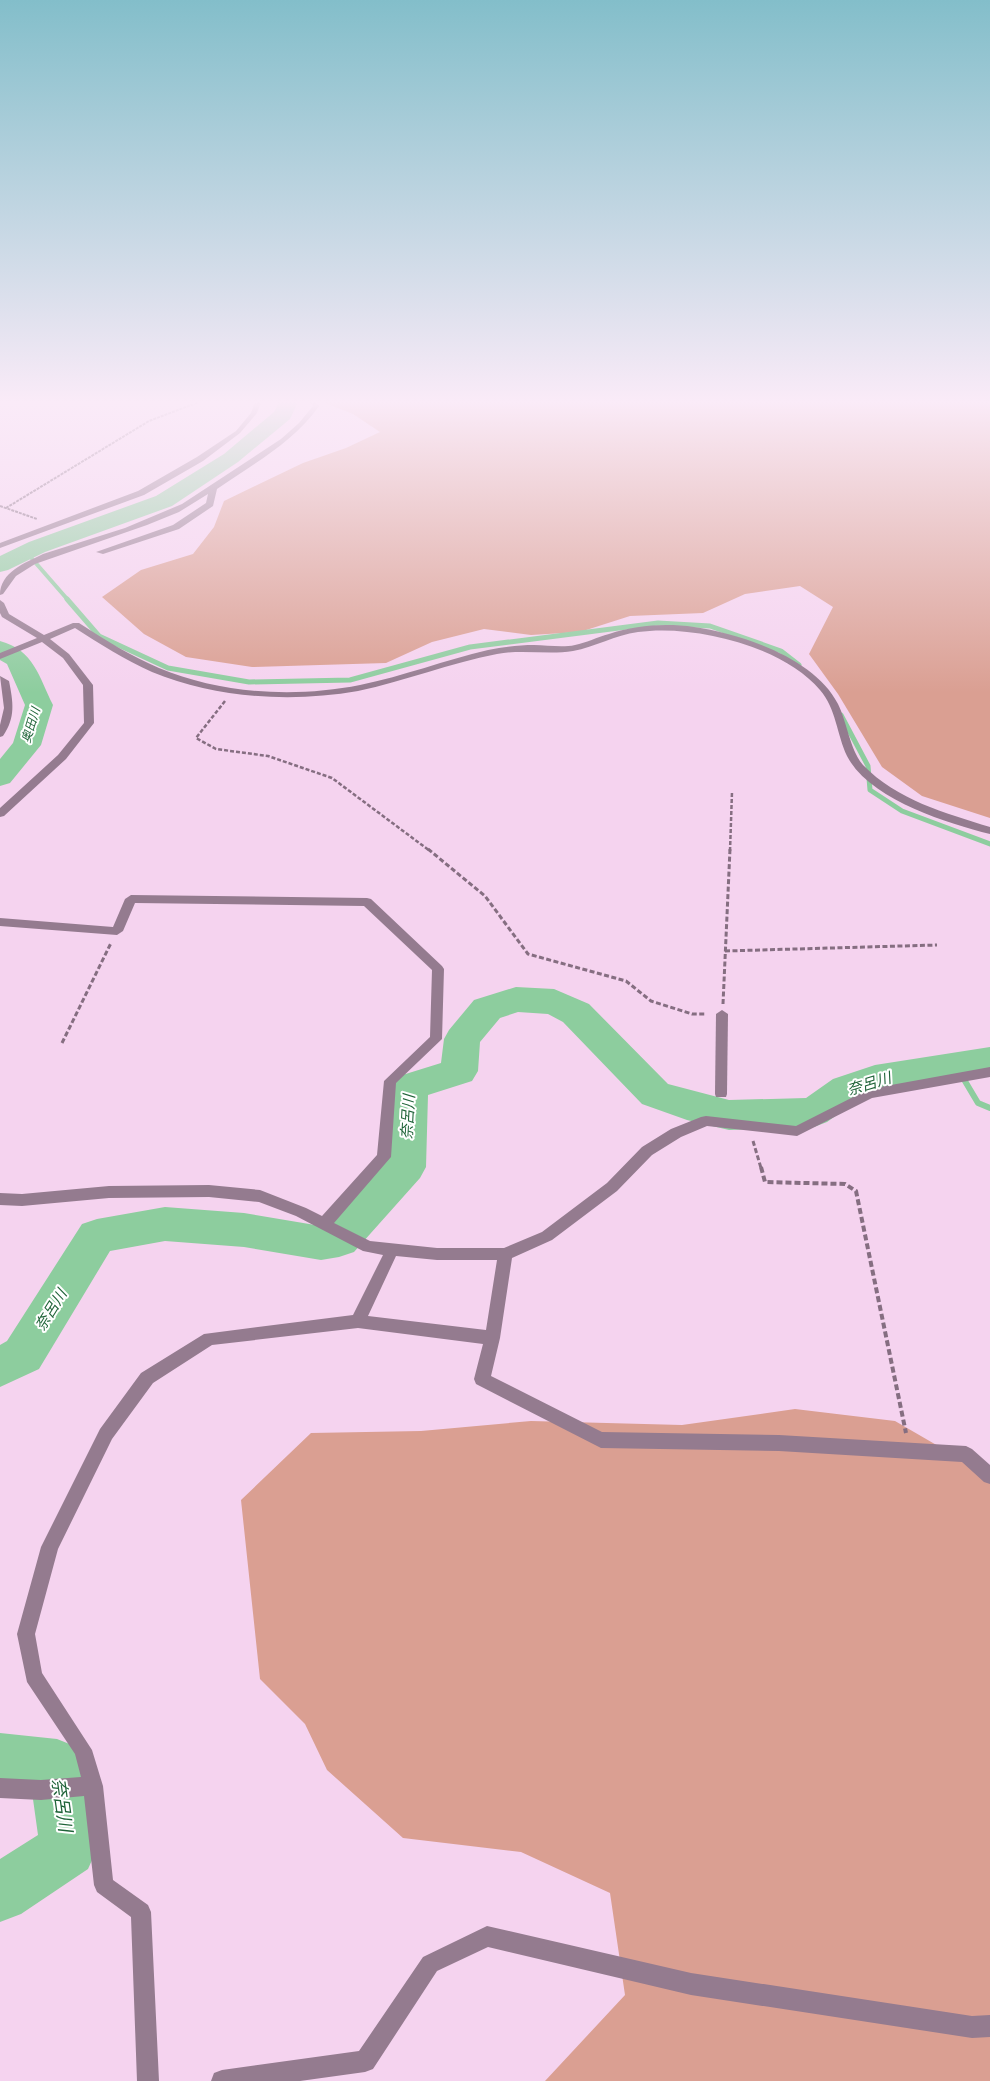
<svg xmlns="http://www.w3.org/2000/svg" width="990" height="2081" viewBox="0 0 990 2081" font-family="'Roboto Condensed','Noto Sans JP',sans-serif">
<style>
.green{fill:#da9f92}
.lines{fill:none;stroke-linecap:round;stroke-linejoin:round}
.stream-far2{stroke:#8dcd9e;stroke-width:4}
.stream-far1{stroke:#8dcd9e;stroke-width:5}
.stream{stroke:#8dcd9e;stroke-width:6}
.river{fill:#8dcd9e;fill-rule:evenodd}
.path-far3{stroke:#856e81;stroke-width:2;stroke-dasharray:3 1;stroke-linecap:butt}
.path-far2{stroke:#856e81;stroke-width:2.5;stroke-dasharray:4 2;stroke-linecap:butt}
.path-far1{stroke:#856e81;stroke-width:3;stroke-dasharray:5 2.5;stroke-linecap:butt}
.path{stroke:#856e81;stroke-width:4;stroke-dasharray:6 3;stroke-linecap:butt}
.street{fill:#947b8f;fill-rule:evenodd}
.labels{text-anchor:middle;stroke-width:4;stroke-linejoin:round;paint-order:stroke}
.far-water-label{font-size:12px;font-style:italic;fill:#1f6338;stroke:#fff}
.water-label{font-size:15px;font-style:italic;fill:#1f6338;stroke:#fff}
.near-water-label{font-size:18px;font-style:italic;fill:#1f6338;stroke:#fff}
</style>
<rect width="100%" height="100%" fill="#f5d3ef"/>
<g class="green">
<polygon points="323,402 990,402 990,818 922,796 882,767 838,694 809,654 833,607 800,586 745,594 703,613 630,616 580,632 531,635 484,629 432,642 386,663 252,667 186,657 144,634 102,597 141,570 193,554 214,527 224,501 303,463 346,448 380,432 353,414"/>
<polygon points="795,1409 895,1421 990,1476 990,2081 545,2081 625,1995 610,1893 521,1852 403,1838 327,1770 305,1724 260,1679 241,1500 311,1433 421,1431 531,1421 682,1425"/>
</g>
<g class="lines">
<polyline class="stream-far2" points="27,553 68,600"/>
<g class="stream-far1">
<polyline points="67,599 99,636 168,668 249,682 350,680 470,647 658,623 710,626 781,651 799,665"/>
<polyline points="841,715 868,766 870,790 902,811 990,844"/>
</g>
<polyline class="stream" points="956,1066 978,1103 990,1108"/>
<g class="river">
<polygon points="279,402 298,402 290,419 238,462 172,506 45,552 8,570 0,572 0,556 29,542 156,496 224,454 274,412"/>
<path d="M0,641C34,650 39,677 53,705L41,745L10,783L0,786V759L13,743L25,705L7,664L0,660Z"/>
<polygon points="516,987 554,989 589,1004 668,1084 729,1100 806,1098 833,1079 875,1065 990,1047 990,1075 878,1093 859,1099 827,1122 814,1127 729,1130 687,1120 642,1104 563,1022 548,1014 518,1012 500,1018 480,1042 478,1071 472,1081 428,1095 426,1167 420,1178 354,1252 339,1257 321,1260 244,1247 165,1241 110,1251 39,1369 0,1387 0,1345 7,1341 82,1224 97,1219 165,1207 244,1213 321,1226 327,1225 386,1162 390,1087 396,1077 441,1063 444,1039 449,1030 474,1000"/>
<polygon points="0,1733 57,1739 77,1747 85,1767 97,1849 88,1869 21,1914 0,1922 0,1859 38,1835 32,1792 0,1789"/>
</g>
<g class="path-far3">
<polyline points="0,506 37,519"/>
<polyline points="6,508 149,421 199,402"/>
</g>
<g class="path-far2">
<polyline points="225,701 196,738 216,749 268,756 332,778 430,851"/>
<polyline points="730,851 732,792"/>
</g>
<g class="path-far1">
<polyline points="428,849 485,896 528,954 626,981 651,1001 692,1014 706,1014"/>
<polyline points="725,951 937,945"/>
<polyline points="723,1004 730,849"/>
<polyline points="62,1043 111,943"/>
<polyline points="753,1141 761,1168"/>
</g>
<polyline class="path" points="761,1167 765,1182 845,1184 856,1191 906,1433"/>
<g class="street">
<polygon points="255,402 261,402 257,413 240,433 203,461 144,495 0,548 0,543 138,491 197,457 236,431 251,413"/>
<path d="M310,402H316L319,406C293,443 253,464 217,489L213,506L179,529L103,554L96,552L173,525L206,503L208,494L179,512L147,525L35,564L16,576L3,594L0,595C0,572 25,563 43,554L125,528L182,504L281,439L299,423L313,406Z"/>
<path d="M0,600L4,603L9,614L44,635L73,623H79C105,640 131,656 159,668C221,694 295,698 360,685C404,676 445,660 488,650C503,647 519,645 534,645C547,645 562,648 575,645C586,643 597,637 609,634C636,625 666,623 694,627C742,634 815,658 838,704C847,722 850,750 863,765C897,800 945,813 990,827V834C946,823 869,799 847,756C837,735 836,708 820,690C783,646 693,624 638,632C615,635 595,647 573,651C548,655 522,649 497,654C450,663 405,681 358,691C290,703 216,698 152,672C125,660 100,644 75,628L50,639L69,654L93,685L94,723L66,759L4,816L0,817V808L58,755L84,723L83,685L63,658L42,642L0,659V653L37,638L2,617L0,613Z"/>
<path d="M0,676L9,681C13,702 16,717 3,736L0,737V725L4,708Z"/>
<path d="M131,895L367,898L371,899L442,966L444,969L442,1039L396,1083L391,1157L334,1223L370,1241L437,1248H504L542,1232L607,1183L642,1147L671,1129L701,1117L706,1116L796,1126L869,1089L990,1067V1077L872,1098L797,1136L707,1126L681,1137L652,1155L617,1191L552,1240L512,1258L500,1338L491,1376L602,1432L779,1435L966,1446L972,1449L990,1465V1484L984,1482L962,1462L779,1451L601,1448L476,1384L474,1379L483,1344L358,1328L212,1345L153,1383L112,1439L58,1549L35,1634L42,1673L92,1750L103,1786L113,1880L148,1905L151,1912L159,2081H137L131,1917L97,1892L94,1885L84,1796L41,1800L0,1798V1778L41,1780L81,1777L75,1754L27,1682L17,1634L41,1547L100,1429L141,1373L204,1334L353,1315L383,1255L363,1251L296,1216L259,1202L209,1197L109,1198L22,1206L0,1205V1193L22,1194L109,1186L209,1185L260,1190L306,1208L322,1216L377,1155L384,1081L430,1037L432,970L364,906L135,903L123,931L117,935L0,926V918L113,927L125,899ZM396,1256L437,1260H497L486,1330L368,1316Z"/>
<polygon points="722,1010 728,1014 727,1094 726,1097 716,1097 715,1094 716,1014"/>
<polygon points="487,1926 691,1973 972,2016 990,2015 990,2037 972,2038 691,1995 488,1947 437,1971 373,2069 365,2072 300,2081 211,2081 214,2073 222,2070 359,2051 423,1957"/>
</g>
</g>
<linearGradient id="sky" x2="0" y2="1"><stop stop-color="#83beca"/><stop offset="0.58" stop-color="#faebf8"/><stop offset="1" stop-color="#faebf8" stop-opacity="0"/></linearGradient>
<rect width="990" height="693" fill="url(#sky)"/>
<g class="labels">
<g class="far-water-label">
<text transform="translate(31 725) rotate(-73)" y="4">奥田川</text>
</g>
<g class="water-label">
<text transform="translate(869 1084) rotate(-17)" y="5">奈呂川</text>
<text transform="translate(408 1117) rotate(-87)" y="5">奈呂川</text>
<text transform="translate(51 1310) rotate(-58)" y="5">奈呂川</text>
</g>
<g class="near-water-label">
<text transform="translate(62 1805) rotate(82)" y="6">奈呂川</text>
</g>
</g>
</svg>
